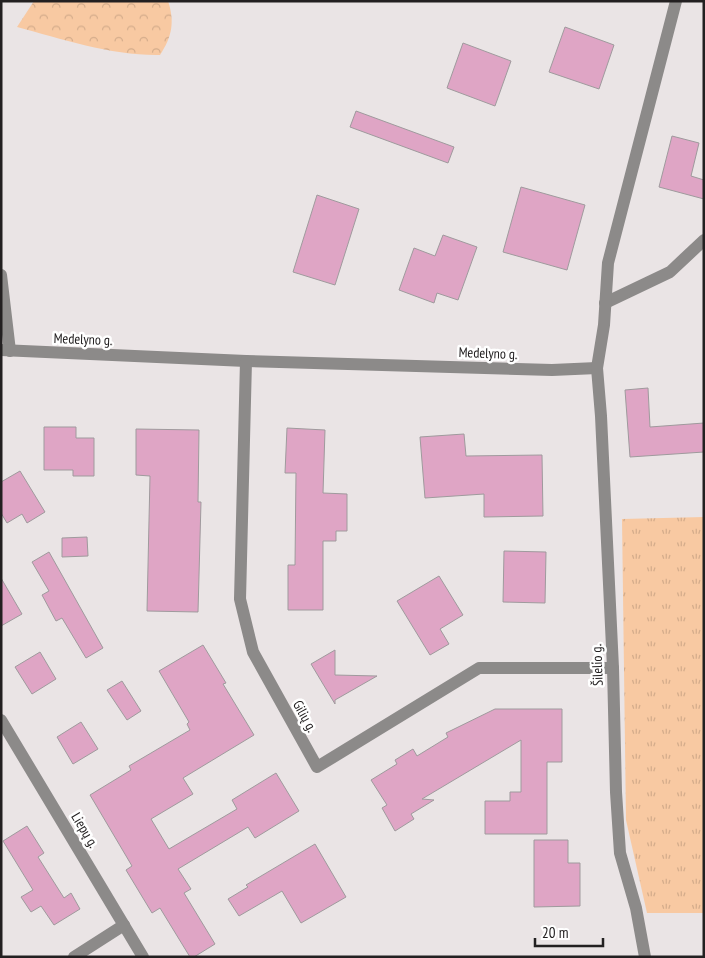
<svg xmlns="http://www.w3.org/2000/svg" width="705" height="958" viewBox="0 0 705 958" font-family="'PT Sans Narrow',sans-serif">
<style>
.grass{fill:url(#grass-tufts)}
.forest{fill:url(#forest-crowns)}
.building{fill:#dfa5c5;stroke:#9f9a9d}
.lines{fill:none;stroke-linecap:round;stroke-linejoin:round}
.street{stroke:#8c8a89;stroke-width:12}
.labels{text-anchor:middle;stroke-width:5;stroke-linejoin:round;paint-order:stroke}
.street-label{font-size:14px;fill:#232021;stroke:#fff}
</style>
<defs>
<pattern id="grass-tufts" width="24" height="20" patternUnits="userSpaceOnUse" patternTransform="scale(1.25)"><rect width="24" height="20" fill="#f8c9a2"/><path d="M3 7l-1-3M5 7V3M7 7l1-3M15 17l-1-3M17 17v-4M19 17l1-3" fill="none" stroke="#d4ac8b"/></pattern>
<pattern id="forest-crowns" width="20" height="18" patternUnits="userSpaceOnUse" patternTransform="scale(1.25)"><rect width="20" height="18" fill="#f8c9a2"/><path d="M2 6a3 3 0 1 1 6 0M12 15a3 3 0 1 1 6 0" fill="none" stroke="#d4ac8b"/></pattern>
</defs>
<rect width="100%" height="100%" fill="#eae4e5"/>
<polygon class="grass" points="704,517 704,913 647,913 626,820 622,519"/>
<path class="forest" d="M34,1H168C175,22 172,37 160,55C113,56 62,39 17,27Z"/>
<g class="building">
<polygon points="565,27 614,45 599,89 549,72"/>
<polygon points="463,43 511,61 495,106 447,88"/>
<polygon points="356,111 454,147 448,163 350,127"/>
<polygon points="672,136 699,143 691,176 704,180 704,199 659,187"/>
<polygon points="521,187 585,205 567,270 503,252"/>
<polygon points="317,195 359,209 335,285 293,272"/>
<polygon points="443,235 477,247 458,300 437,293 434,303 399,290 414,248 435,256"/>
<polygon points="648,388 650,427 704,423 704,452 630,457 625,390"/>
<polygon points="44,427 76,427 76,438 94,438 94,476 73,476 73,470 44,470"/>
<polygon points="287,428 325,430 323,493 347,494 347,531 336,531 336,541 323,541 323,610 288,610 288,565 295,565 296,473 285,473"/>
<polygon points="136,429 199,430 198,502 201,502 198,612 147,611 150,476 136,475"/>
<polygon points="464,434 466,456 542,455 543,516 484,517 484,494 425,498 420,437"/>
<polygon points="20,471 45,512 27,523 22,514 7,523 1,513 1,482"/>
<polygon points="87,537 88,556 62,557 62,538"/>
<polygon points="504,551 546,552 545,603 503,602"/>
<polygon points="49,552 103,648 86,658 62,618 56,621 42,595 49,591 32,562"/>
<polygon points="439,576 463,615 440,629 449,644 430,655 397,601"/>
<polygon points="1,578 22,614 1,626"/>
<polygon points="203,645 226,683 223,684 254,735 183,778 193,794 151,819 169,849 237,809 232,800 276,773 299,811 255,838 248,827 178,869 191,889 184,893 215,944 194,957 190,957 160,908 152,913 126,870 132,866 90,795 131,770 129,766 190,730 187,724 189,722 159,671"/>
<polygon points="335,650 335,675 377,676 335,700 335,704 311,664"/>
<polygon points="40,652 56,679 32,694 15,667"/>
<polygon points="122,681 141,711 127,720 107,690"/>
<polygon points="495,709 562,709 562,762 547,762 547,834 485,834 485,801 510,801 510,792 521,792 521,740 422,799 434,800 411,814 414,819 395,831 382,808 387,805 371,780 397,764 395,760 413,749 417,756 448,737 446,733"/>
<polygon points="81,722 98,749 73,764 57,737"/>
<polygon points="27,826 44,853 38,857 64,898 71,893 80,909 54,925 41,906 31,912 21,897 33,890 3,841"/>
<polygon points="534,840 568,840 568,863 580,863 580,906 534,907"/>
<polygon points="315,844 346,897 301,923 282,891 239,916 228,899 248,887 246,885"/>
</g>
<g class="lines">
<g class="street">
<polyline points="1,275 10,351"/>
<polyline points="605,303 670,272 704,240"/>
<polyline points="1,350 246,361 552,370 597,368"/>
<polyline points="246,361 240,599 253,652 317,767 479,668 613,668"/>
<polyline points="1,720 143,957"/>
<polyline points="74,957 124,925"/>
<polyline points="645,957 636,908 620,853 616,792 613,668 601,416 597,368 604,325 608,263 676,1"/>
</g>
</g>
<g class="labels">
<g class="street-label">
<text transform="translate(83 339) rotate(2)" y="5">Medelyno g.</text>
<text transform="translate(488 353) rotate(2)" y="5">Medelyno g.</text>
<text transform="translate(597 665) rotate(-92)" y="5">Šilelio g.</text>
<text transform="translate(305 716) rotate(61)" y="5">Gilių g.</text>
<text transform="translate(85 830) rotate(59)" y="5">Liepų g.</text>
</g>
</g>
<rect width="705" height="958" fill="none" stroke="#232021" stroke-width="5"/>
<path d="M535 938v8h68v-8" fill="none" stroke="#232021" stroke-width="2.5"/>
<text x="542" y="938" font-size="15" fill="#232021" stroke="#ffffff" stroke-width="4" paint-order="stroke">20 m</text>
</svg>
